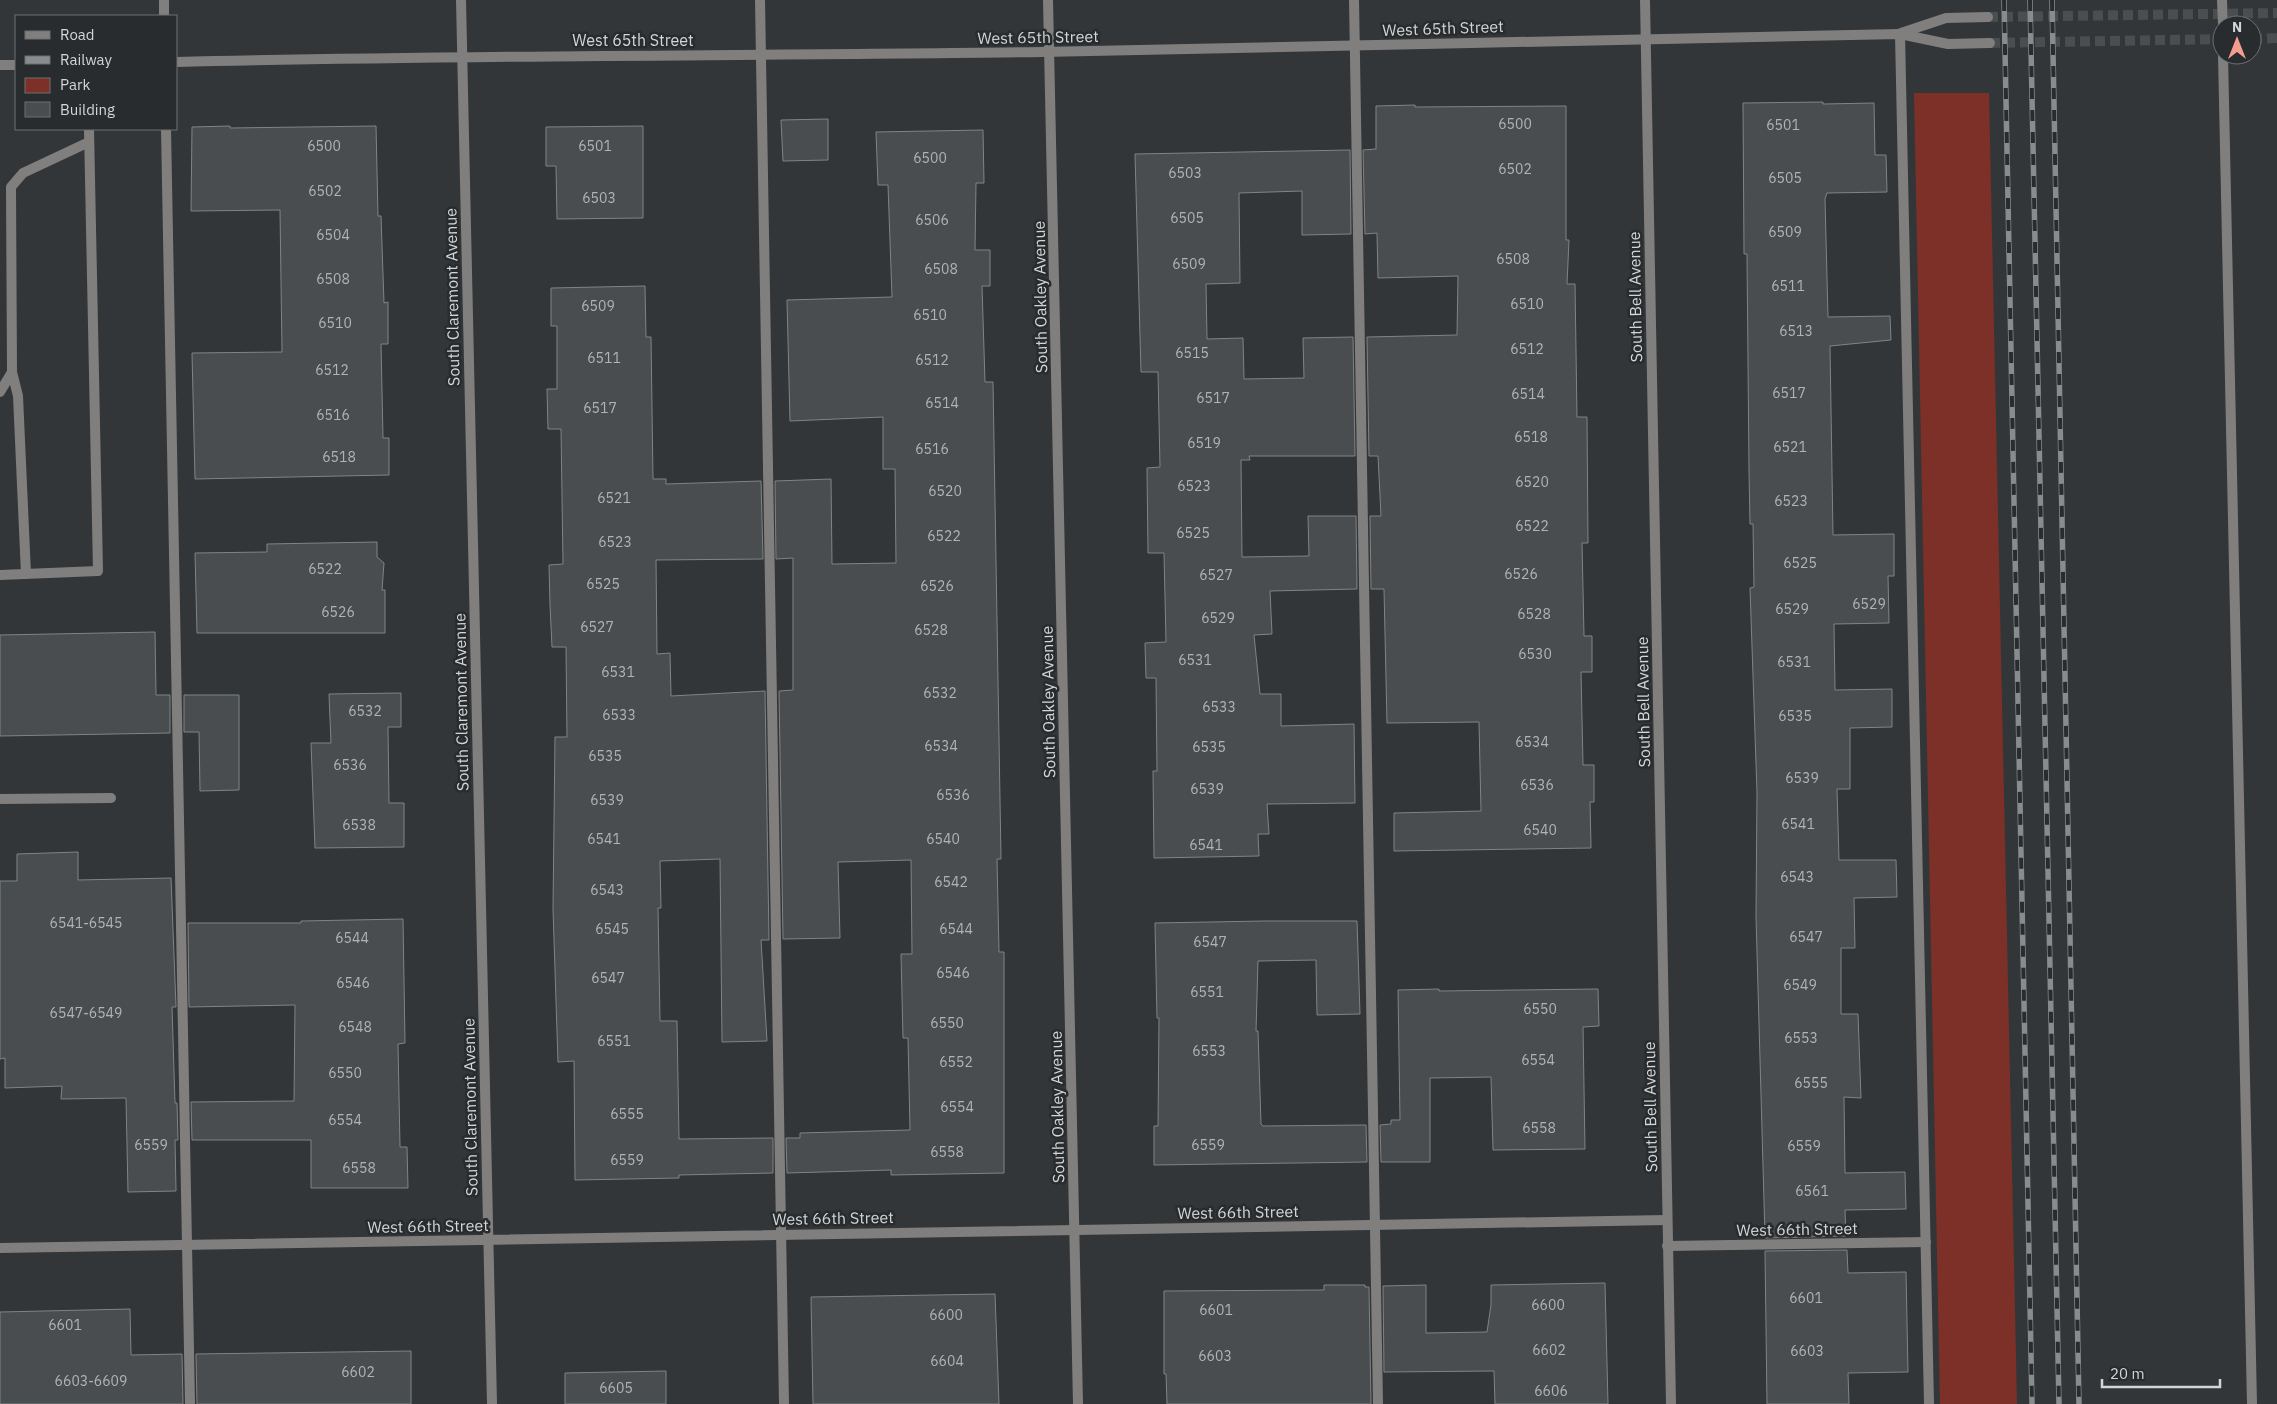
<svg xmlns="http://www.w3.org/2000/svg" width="2277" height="1404" viewBox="0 0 2277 1404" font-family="'IBM Plex Sans',sans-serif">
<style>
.green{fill:#7c3028}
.building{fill:#494d50;stroke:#7f8487}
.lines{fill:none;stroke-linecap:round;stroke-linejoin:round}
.minor-tunnel{stroke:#4a4e50;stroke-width:10;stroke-dasharray:10 5;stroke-linecap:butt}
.service{stroke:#817f7e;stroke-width:10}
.minor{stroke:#817f7e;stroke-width:10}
.rail-casing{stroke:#888c8d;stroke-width:5.5}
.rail{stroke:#282c2e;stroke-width:4;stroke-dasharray:11;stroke-linecap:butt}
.labels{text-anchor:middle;stroke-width:5;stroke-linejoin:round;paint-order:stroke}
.number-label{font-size:14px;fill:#b0b4b5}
.street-label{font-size:16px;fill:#d3d6d7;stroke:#282c2e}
</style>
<rect width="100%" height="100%" fill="#323638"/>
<polygon class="green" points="1914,93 1989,93 2017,1404 1940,1404"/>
<g class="building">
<polygon points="1823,102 1823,104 1874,103 1875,155 1886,155 1887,192 1827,193 1825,199 1828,317 1890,316 1891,340 1830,346 1833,535 1894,534 1894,576 1888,576 1889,623 1834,624 1835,690 1892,689 1892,727 1850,728 1850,789 1837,789 1839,860 1896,860 1897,897 1854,898 1855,948 1841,948 1841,1014 1858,1014 1861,1098 1844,1097 1845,1173 1905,1172 1906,1209 1845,1210 1846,1236 1765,1238 1756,916 1757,792 1750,588 1754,587 1753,524 1750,524 1749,470 1747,254 1744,254 1743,103"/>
<polygon points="1415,105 1415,107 1566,106 1566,240 1569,240 1567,284 1575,284 1577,417 1587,417 1588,543 1582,543 1584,636 1592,636 1592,672 1581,672 1583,765 1594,765 1594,802 1590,802 1591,848 1394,851 1394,813 1481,811 1479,722 1387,723 1384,589 1371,589 1370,516 1381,516 1378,456 1369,456 1367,337 1457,335 1458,276 1378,278 1377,233 1365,234 1363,150 1376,149 1376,106"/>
<polygon points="828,119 828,160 783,161 781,120"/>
<polygon points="230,126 230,128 376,126 378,216 381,216 384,303 388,302 388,344 381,344 383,438 389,438 389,475 195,479 192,353 282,352 280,210 191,211 192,127"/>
<polygon points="643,126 643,218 557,219 556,166 546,166 546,127"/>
<polygon points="983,130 984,183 976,183 975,250 990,250 990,286 982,286 985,382 993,382 1001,859 997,859 999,952 1004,952 1004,1173 891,1175 891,1170 787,1173 786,1138 800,1138 800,1133 910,1130 908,1038 903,1038 901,954 912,954 911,860 838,862 840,938 783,939 779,691 793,690 793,558 776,559 775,481 831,479 832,564 896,563 895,469 883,469 883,417 790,421 787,300 892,297 888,185 878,185 876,132"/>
<polygon points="1350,150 1351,234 1302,235 1302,191 1239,193 1240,283 1206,284 1207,339 1243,338 1244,379 1304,378 1303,338 1353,337 1355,456 1249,456 1250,460 1241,460 1242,557 1309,556 1308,516 1356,516 1357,589 1270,591 1272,634 1254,635 1260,694 1281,694 1281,726 1354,724 1355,803 1267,804 1269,834 1258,834 1259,856 1154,858 1153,771 1157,771 1156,678 1146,678 1145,643 1166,642 1164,553 1148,553 1147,468 1160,467 1158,372 1141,372 1135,154"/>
<polygon points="645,286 646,337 651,337 653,479 666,479 666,484 761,481 763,559 656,560 657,654 670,653 671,696 765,691 769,940 761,940 767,1041 722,1042 720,859 660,861 661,908 658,908 660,1021 677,1021 679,1139 773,1138 773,1173 679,1175 679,1178 575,1180 574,1061 558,1062 553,909 555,737 567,737 566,647 552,647 550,605 549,565 563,564 561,429 548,429 547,389 557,389 557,326 551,326 551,288"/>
<polygon points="377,542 377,557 384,563 382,590 385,590 385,633 197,633 195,553 267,552 267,544"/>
<polygon points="155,632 156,695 170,695 170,733 0,736 0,635"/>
<polygon points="401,693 401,727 388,727 389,803 404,803 404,847 315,848 311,743 331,743 329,694"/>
<polygon points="184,695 239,695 239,790 200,791 199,732 184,732"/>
<polygon points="78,852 78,880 171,878 176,1007 172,1007 175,1103 177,1103 178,1140 175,1140 176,1191 128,1192 126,1098 61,1099 62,1086 5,1088 5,1058 0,1059 0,881 17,881 17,854"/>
<polygon points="403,919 405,1043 398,1044 400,1147 407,1147 408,1188 311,1188 311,1140 192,1140 191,1102 294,1101 295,1005 189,1007 188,923 301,923 301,921"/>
<polygon points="1264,921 1357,921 1360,1014 1317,1015 1316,960 1258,961 1256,1031 1258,1031 1261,1124 1263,1126 1366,1125 1367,1162 1154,1165 1154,1126 1158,1126 1159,1018 1157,1018 1155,923"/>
<polygon points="1439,989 1439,991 1598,989 1599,1026 1583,1027 1585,1149 1493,1150 1491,1077 1430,1078 1430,1162 1381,1162 1380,1125 1391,1124 1391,1120 1400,1120 1398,990"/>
<polygon points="1847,1250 1848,1273 1906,1272 1908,1372 1848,1373 1849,1404 1767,1404 1765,1251"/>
<polygon points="1605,1283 1608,1404 1495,1404 1494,1371 1384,1372 1383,1286 1426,1285 1426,1333 1487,1332 1491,1305 1491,1285"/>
<polygon points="1324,1285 1365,1285 1365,1287 1369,1287 1371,1404 1167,1404 1166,1374 1164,1374 1164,1291 1324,1290"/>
<polygon points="995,1294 999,1404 813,1404 811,1297"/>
<polygon points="130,1309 131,1355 182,1354 183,1404 0,1404 0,1312"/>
<polygon points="411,1351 411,1404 197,1404 196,1354"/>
<polygon points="666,1371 666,1404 565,1404 565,1373"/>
</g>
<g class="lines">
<g class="minor-tunnel">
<polyline points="1988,17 2277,13"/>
<polyline points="2252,39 2277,38"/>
<polyline points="1990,43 2222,39"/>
</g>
<g class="service">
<polyline points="164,0 164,16"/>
<polyline points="760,0 784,1404"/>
<polyline points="1354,0 1378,1404"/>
<polyline points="2222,0 2223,25"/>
<polyline points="1900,34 1929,1404"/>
<polyline points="2223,55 2252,1404"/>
<polyline points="166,129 190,1404"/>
<polyline points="0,392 12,372"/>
<polyline points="26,574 18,396 12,372 11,187 23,173 89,142"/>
<polyline points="0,575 98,571 89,129"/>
<polyline points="0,799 111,798"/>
</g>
<g class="minor">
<polyline points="461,0 492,1404"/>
<polyline points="1048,0 1078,1404"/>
<polyline points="1645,0 1671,1404"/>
<polyline points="1901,33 1946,18 1988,17"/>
<path d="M176,62C465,55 754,56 1042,52C1328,48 1614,38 1900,34L1948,44L1990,43"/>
<polyline points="0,65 16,65"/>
<polyline points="1667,1246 1926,1242"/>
<polyline points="0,1248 1667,1220"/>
</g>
<defs>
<g id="rail">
<polyline points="2004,0 2032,1404"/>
<polyline points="2030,0 2059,1404"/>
<polyline points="2052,0 2079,1404"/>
</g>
</defs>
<use href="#rail" class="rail-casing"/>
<use href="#rail" class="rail"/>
</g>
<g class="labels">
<g class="number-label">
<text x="1515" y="129">6500</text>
<text x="1783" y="130">6501</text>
<text x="324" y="151">6500</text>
<text x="595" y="151">6501</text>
<text x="930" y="163">6500</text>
<text x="1515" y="174">6502</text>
<text x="1185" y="178">6503</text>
<text x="1785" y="183">6505</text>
<text x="325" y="196">6502</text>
<text x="599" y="203">6503</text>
<text x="1187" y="223">6505</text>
<text x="932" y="225">6506</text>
<text x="1785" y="237">6509</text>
<text x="333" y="240">6504</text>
<text x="1513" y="264">6508</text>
<text x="1189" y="269">6509</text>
<text x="941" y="274">6508</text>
<text x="333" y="284">6508</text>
<text x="1788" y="291">6511</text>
<text x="1527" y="309">6510</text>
<text x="598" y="311">6509</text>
<text x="930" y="320">6510</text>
<text x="335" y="328">6510</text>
<text x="1796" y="336">6513</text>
<text x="1527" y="354">6512</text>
<text x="1192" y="358">6515</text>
<text x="604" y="363">6511</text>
<text x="932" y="365">6512</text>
<text x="332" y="375">6512</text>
<text x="1789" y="398">6517</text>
<text x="1528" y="399">6514</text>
<text x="1213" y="403">6517</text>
<text x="942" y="408">6514</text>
<text x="600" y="413">6517</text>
<text x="333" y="420">6516</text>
<text x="1531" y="442">6518</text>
<text x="1204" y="448">6519</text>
<text x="1790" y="452">6521</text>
<text x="932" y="454">6516</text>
<text x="339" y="462">6518</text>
<text x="1532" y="487">6520</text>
<text x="1194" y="491">6523</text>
<text x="945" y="496">6520</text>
<text x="614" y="503">6521</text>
<text x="1791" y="506">6523</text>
<text x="1532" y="531">6522</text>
<text x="1193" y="538">6525</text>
<text x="944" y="541">6522</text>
<text x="615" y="547">6523</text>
<text x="1800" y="568">6525</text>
<text x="325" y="574">6522</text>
<text x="1521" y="579">6526</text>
<text x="1216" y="580">6527</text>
<text x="603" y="589">6525</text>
<text x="937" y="591">6526</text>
<text x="1869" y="609">6529</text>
<text x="1792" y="614">6529</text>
<text x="338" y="617">6526</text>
<text x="1534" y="619">6528</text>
<text x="1218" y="623">6529</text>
<text x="597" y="632">6527</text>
<text x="931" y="635">6528</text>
<text x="1535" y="659">6530</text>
<text x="1195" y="665">6531</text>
<text x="1794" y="667">6531</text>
<text x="618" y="677">6531</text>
<text x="940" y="698">6532</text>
<text x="1219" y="712">6533</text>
<text x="365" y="716">6532</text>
<text x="619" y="720">6533</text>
<text x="1795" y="721">6535</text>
<text x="1532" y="747">6534</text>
<text x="941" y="751">6534</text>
<text x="1209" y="752">6535</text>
<text x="605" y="761">6535</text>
<text x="350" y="770">6536</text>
<text x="1802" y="783">6539</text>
<text x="1537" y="790">6536</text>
<text x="1207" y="794">6539</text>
<text x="953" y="800">6536</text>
<text x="607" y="805">6539</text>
<text x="1798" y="829">6541</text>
<text x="359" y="830">6538</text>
<text x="1540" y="835">6540</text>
<text x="604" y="844">6541</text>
<text x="943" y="844">6540</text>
<text x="1206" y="850">6541</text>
<text x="1797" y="882">6543</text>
<text x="951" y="887">6542</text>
<text x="607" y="895">6543</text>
<text x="86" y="928">6541-6545</text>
<text x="612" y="934">6545</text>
<text x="956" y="934">6544</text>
<text x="1806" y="942">6547</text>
<text x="352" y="943">6544</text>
<text x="1210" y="947">6547</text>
<text x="953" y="978">6546</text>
<text x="608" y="983">6547</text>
<text x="353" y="988">6546</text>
<text x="1800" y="990">6549</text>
<text x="1207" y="997">6551</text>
<text x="1540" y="1014">6550</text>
<text x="86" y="1018">6547-6549</text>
<text x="947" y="1028">6550</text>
<text x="355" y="1032">6548</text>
<text x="1801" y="1043">6553</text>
<text x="614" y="1046">6551</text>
<text x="1209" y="1056">6553</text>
<text x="1538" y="1065">6554</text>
<text x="956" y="1067">6552</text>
<text x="345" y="1078">6550</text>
<text x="1811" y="1088">6555</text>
<text x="957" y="1112">6554</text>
<text x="627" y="1119">6555</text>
<text x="345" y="1125">6554</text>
<text x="1539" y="1133">6558</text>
<text x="151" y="1150">6559</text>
<text x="1208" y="1150">6559</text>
<text x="1804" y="1151">6559</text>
<text x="947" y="1157">6558</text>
<text x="627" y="1165">6559</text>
<text x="359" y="1173">6558</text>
<text x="1812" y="1196">6561</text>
<text x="1806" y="1303">6601</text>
<text x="1548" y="1310">6600</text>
<text x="1216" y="1315">6601</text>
<text x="946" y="1320">6600</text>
<text x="65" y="1330">6601</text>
<text x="1549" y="1355">6602</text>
<text x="1807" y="1356">6603</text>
<text x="1215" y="1361">6603</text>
<text x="947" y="1366">6604</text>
<text x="358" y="1377">6602</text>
<text x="91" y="1386">6603-6609</text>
<text x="616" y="1393">6605</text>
<text x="1551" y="1396">6606</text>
</g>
<g class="street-label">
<text transform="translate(1443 28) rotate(-2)" y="6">West 65th Street</text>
<text transform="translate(1038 37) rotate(-1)" y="6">West 65th Street</text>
<text x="633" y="46">West 65th Street</text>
<text transform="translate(452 297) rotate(-91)" y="6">South Claremont Avenue</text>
<text transform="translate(1040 297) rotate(-91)" y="6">South Oakley Avenue</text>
<text transform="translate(1635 297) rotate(-91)" y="6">South Bell Avenue</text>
<text transform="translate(461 702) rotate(-91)" y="6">South Claremont Avenue</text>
<text transform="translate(1048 702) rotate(-91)" y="6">South Oakley Avenue</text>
<text transform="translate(1643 702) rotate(-91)" y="6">South Bell Avenue</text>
<text transform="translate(470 1107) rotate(-91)" y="6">South Claremont Avenue</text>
<text transform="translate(1057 1107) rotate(-91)" y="6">South Oakley Avenue</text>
<text transform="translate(1650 1107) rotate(-91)" y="6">South Bell Avenue</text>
<text transform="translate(1238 1212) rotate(-1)" y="6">West 66th Street</text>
<text transform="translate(833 1218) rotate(-1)" y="6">West 66th Street</text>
<text transform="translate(428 1226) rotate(-1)" y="6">West 66th Street</text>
<text transform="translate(1797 1229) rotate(-1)" y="6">West 66th Street</text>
</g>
</g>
<rect x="15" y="15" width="162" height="115" fill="#282c2e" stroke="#6c7072"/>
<rect x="25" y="31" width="25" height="8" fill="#817f7e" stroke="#6c7072"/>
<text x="60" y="40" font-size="15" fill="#d3d6d7">Road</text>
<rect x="25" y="56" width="25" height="8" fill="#888c8d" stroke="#6c7072"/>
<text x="60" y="65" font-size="15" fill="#d3d6d7">Railway</text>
<rect x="25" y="78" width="25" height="15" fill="#7c3028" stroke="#6c7072"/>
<text x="60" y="90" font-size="15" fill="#d3d6d7">Park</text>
<rect x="25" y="102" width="25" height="15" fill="#494d50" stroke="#6c7072"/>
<text x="60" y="115" font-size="15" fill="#d3d6d7">Building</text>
<g transform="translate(2237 40)"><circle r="24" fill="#282c2e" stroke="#6c7072"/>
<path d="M0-4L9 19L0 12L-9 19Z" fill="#f59c90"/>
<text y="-8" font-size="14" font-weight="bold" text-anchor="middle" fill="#d3d6d7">N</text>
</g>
<path d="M2102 1379v8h118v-8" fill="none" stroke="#d3d6d7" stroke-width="2.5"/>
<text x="2110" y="1379" font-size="15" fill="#d3d6d7" stroke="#282c2e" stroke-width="4" paint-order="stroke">20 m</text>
</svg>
